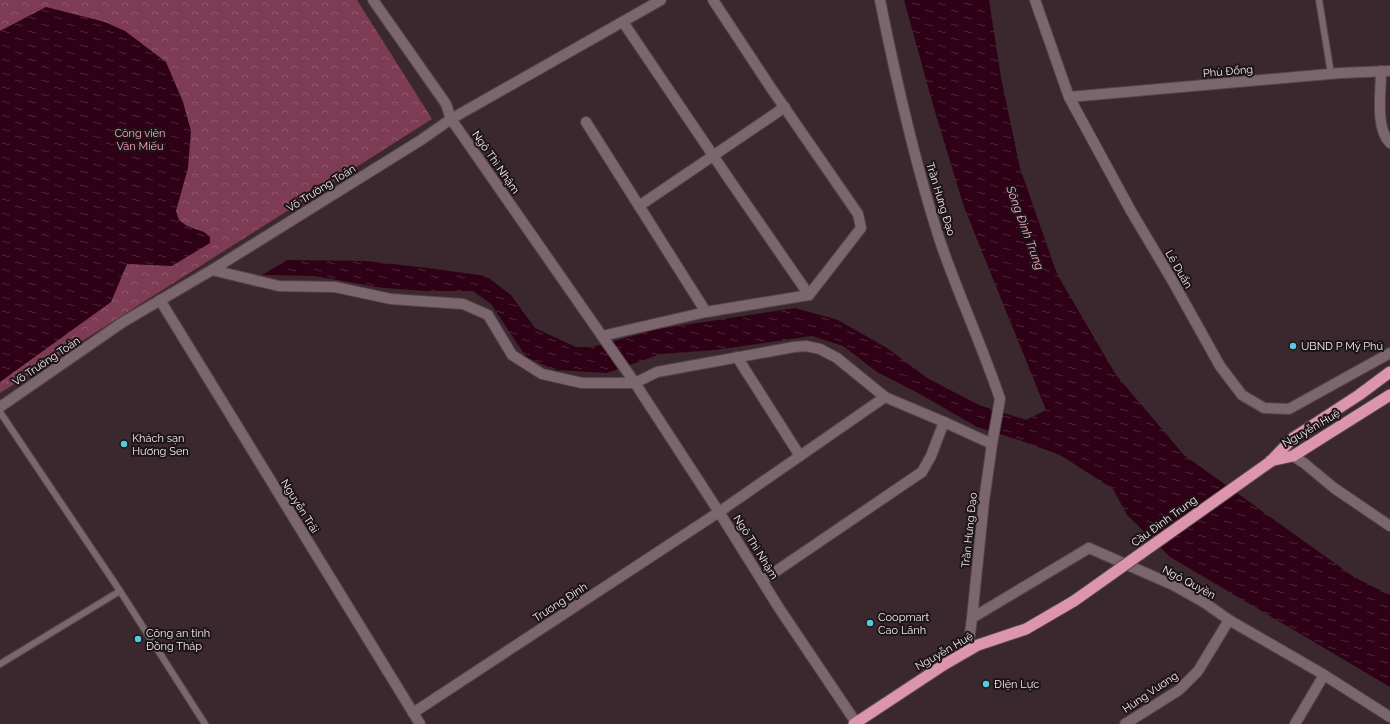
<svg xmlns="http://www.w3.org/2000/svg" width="1390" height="724" viewBox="0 0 1390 724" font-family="Raleway,sans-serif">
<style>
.park{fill:url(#park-crowns)}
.water{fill:url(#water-ripples)}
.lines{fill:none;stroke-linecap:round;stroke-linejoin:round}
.service-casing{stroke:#55454b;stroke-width:8}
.minor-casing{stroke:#55454b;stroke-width:12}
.tertiary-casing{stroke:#55454b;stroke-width:12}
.trunk-casing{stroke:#55454b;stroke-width:13}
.service{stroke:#7c666d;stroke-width:6}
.minor{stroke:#7c666d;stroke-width:10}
.tertiary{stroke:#7c666d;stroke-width:10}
.trunk{stroke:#dd94ad;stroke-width:11}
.trunk-bridge-casing{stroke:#55454b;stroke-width:13;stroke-linecap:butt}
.trunk-bridge{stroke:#dd94ad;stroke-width:11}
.poi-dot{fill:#54cade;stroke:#1c1417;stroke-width:1.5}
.labels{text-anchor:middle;stroke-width:4;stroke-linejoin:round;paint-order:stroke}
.street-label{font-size:11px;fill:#f7eaee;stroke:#1c1417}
.park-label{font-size:11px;fill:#f9a6c2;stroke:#1c1417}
.poi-label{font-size:11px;fill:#f7eaee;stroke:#1c1417;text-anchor:start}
.water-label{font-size:12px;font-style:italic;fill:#fda9c6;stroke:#1c1417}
</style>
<defs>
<pattern id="park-crowns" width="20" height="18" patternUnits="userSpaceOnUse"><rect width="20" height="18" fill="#7e3b54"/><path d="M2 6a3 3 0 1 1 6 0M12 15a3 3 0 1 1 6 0" fill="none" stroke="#91586d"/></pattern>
<pattern id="water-ripples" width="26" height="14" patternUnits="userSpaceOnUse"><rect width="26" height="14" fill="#2f0116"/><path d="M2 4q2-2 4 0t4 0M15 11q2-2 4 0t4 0" fill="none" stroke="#4e2638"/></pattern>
</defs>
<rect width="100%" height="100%" fill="#3b282f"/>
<polygon class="park" points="0,0 357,0 432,119 0,393"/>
<g class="water">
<polygon points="904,0 989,0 1001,77 1020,168 1057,274 1116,375 1184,455 1354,577 1390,595 1390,687 1170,557 1127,515 1113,489 1060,455 1019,440 977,427 918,393 877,372 843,346 812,336 716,350 661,354 607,373 555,370 526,357 491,304 473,291 426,291 383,288 314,276 262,275 287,260 366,261 428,268 486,276 511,295 535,328 576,347 592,347 658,329 795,308 838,320 887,348 927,378 979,405 1026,420 1046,410 964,207 935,112"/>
<polygon points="46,7 105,22 125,31 166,62 183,102 191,131 188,168 176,211 179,220 187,226 204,232 210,237 210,243 172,266 127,264 111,302 0,382 0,31"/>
</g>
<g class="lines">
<defs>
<g id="service">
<polyline points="1319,0 1331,74"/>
<polyline points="0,412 120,591 205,724"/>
<polyline points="0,664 120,591"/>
</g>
<g id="minor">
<polyline points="623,22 731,182 809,295"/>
<path d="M1381,71C1381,92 1375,128 1390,143"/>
<polyline points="586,122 706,312"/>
<polyline points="639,206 785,107"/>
<polyline points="212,270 279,286 335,287 391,299 463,304 488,315 512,355 542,374 582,383 635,383 657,372 794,347 806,346 820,349 837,358 885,397 944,422 992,444 1000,399"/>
<polyline points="737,357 800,456"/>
<polyline points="635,383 602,336 706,312 809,295 861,228 858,214 771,88 713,0"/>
<polyline points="0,407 123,322 212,270 421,140 451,119 661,0"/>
<polyline points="1293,456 1304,463 1334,488 1390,526"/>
<polyline points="763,580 922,472 931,456 944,422"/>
<polyline points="968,650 972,618 1089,548"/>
<polyline points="413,713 719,512 885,397"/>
<polyline points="1125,724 1179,690 1198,671 1229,620"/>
<polyline points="1295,724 1324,675"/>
</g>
<g id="tertiary">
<polyline points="373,0 446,104 451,119 602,336"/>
<path d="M880,0C896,80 914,160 939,238C957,292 982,345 1000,399"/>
<polyline points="1035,0 1069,97 1131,211 1172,280 1220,366 1242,395 1264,408 1289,409 1390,353"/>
<polyline points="1069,97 1341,73 1390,71"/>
<polyline points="160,300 420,724"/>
<polyline points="635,383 719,512 779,608 857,724"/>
<polyline points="1089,548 1173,585 1205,603 1229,620 1321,673 1390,717"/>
<polyline points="972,618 984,501 992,444"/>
</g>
<g id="trunk">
<polyline points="1270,461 1293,456 1390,395"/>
<polyline points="1270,462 1293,438 1359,395 1390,372"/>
<polyline points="854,724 945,664 978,645 1026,629 1074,601"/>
</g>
</defs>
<use href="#service" class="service-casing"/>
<use href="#minor" class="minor-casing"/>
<use href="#tertiary" class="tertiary-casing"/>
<use href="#trunk" class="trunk-casing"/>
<use href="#service" class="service"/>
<use href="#minor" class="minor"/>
<use href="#tertiary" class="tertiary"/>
<use href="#trunk" class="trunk"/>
<defs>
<polyline id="trunk-bridge" points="1074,601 1270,462"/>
</defs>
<use href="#trunk-bridge" class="trunk-bridge-casing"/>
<use href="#trunk-bridge" class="trunk-bridge"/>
</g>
<g class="poi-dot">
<circle cx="1293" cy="346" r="4"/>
<circle cx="124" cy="444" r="4"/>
<circle cx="870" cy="623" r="4"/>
<circle cx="138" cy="639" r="4"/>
<circle cx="986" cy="684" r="4"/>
</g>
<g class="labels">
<g class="street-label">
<text transform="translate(1228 71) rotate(-5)" y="4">Phù Đổng</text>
<text transform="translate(496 162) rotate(55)" y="4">Ngô Thì Nhậm</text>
<text transform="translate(321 188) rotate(-32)" y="4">Võ Trường Toản</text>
<text transform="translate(941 199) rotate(73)" y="4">Trần Hưng Đạo</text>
<text transform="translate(1179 269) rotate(60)" y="4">Lê Duẩn</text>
<text transform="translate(46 361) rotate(-34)" y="4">Võ Trường Toản</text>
<text transform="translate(1311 428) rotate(-30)" y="4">Nguyễn Huệ</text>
<text transform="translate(300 506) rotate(58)" y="4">Nguyễn Trãi</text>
<text transform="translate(1164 521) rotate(-36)" y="4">Cầu Đình Trung</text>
<text transform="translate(969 530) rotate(-84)" y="4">Trần Hưng Đạo</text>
<text transform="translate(756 547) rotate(58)" y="4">Ngô Thì Nhậm</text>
<text transform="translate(1189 582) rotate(28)" y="4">Ngô Quyền</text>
<text transform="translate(560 602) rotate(-33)" y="4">Trương Định</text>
<text transform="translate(944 651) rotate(-30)" y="4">Nguyễn Huệ</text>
<text transform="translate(1150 692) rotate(-34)" y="4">Hùng Vương</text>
</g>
<g class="park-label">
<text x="140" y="137">Công viên<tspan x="140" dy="13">Văn Miếu</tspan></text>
</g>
<g class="poi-label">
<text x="1301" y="350">UBND P Mỹ Phú</text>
<text x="132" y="442">Khách sạn<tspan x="132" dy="13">Hương Sen</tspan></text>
<text x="878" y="621">Coopmart<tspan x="878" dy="13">Cao Lãnh</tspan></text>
<text x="146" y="637">Công an tỉnh<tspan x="146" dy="13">Đồng Tháp</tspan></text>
<text x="994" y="688">ĐIện Lực</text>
</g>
<g class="water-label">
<text transform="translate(1025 228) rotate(70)" y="4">Sông Đình Trung</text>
</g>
</g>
</svg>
